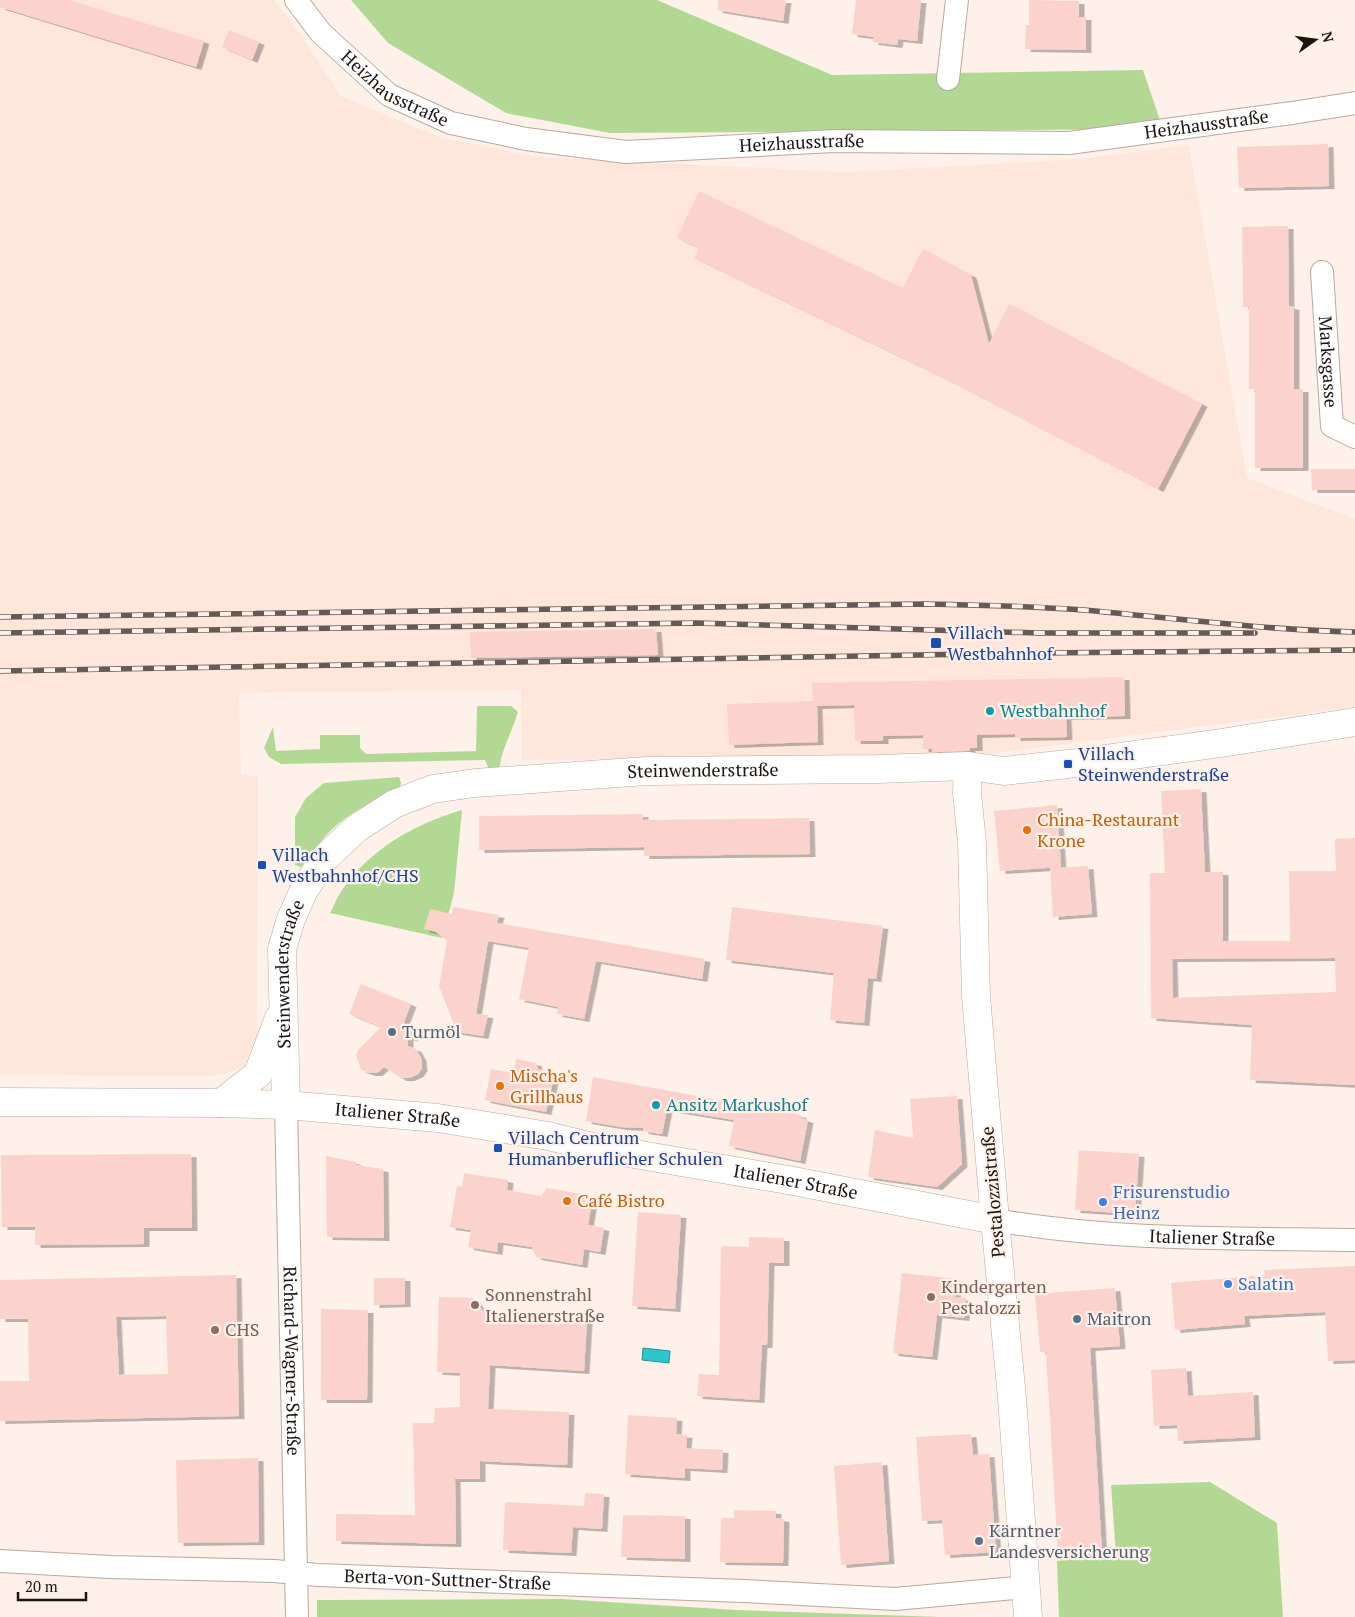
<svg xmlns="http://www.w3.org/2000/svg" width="1355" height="1617" viewBox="0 0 1355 1617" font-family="'PT Serif',serif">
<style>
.built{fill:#fee6da}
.green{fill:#b2d993}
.water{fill:#2bc7cf;stroke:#269196}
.building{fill:#fcd2cc;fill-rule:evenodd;filter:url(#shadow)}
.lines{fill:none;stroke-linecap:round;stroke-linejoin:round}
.minor-casing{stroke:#bca79d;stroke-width:24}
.tertiary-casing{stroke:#bca79d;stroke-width:29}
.secondary-casing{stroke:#bca79d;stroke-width:29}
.minor{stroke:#fff;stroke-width:22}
.tertiary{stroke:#fff;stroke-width:28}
.secondary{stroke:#fff;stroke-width:28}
.rail-casing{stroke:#645a56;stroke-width:5.5}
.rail{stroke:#fef1ea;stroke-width:4;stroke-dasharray:11;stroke-linecap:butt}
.transit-dot{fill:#1a4fb4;stroke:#fef1ea;stroke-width:2}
.culture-dot{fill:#0f9aa8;stroke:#fef1ea;stroke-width:2}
.food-dot{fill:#e8710a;stroke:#fef1ea;stroke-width:2}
.service-dot{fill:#5c6f8a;stroke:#fef1ea;stroke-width:2}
.shop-dot{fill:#3f7fe0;stroke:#fef1ea;stroke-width:2}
.education-dot{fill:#8d6e63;stroke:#fef1ea;stroke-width:2}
.labels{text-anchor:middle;stroke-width:4.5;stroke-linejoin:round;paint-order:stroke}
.street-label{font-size:18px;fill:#1c1411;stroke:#fef1ea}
.transit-label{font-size:18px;fill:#164399;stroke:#fef1ea;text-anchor:start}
.culture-label{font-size:18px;fill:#0d838f;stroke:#fef1ea;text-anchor:start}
.food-label{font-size:18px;fill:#c56008;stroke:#fef1ea;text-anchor:start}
.service-label{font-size:18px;fill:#4e5e75;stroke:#fef1ea;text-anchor:start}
.shop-label{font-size:18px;fill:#366cbe;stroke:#fef1ea;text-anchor:start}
.education-label{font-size:18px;fill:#785e54;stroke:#fef1ea;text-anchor:start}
</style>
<defs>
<filter id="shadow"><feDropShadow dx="5.5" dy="3" stdDeviation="0" flood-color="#0004"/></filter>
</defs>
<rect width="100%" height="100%" fill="#fef1ea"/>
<polygon class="built" points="0,0 274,0 298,31 341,96 439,137 538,157 844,172 1080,159 1189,145 1247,478 1355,519 1355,707 971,756 833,759 522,760 521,690 239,693 241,775 258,776 257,1045 250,1057 244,1065 231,1072 216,1076 0,1075"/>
<g class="green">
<polygon points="351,0 657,0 832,75 1143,70 1163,129 610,133 506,113 388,43"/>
<path d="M477,706H511L518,712C512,732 501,750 499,771H490L485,760L281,764L269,757L264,748L273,727L276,751L320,749V735H360V748L366,754L476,751Z"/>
<path d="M399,777L401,783L399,790C380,798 359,807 343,820C326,833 313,851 301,867L295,865V817L306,798L324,783Z"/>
<path d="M462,810L454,893L442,938L330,913C334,906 337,897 342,890C371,848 415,824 462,810Z"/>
<polygon points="1210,1482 1277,1523 1283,1617 1059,1617 1057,1561 1116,1555 1111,1485"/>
<polygon points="561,1599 736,1610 942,1617 317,1617 317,1600"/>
</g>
<polygon class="water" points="643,1348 670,1351 669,1363 642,1360"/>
<g class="building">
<polygon points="0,0 69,0 204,41 196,67 0,7"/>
<polygon points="718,0 786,0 783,21 717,10"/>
<polygon points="856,0 921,0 917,41 898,39 897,45 873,42 874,37 852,34"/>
<polygon points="1029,0 1079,1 1079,17 1086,17 1086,50 1025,49 1026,25 1029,25"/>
<polygon points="229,30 259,42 252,60 222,47"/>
<polygon points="1328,144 1329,186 1239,188 1237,147"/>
<polygon points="699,191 903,288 923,249 971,275 989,344 1009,304 1202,404 1158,489 942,377 694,258 699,248 677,238"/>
<polygon points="1288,226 1289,306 1294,307 1294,389 1303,389 1303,468 1255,468 1255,389 1249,389 1249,307 1243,307 1242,227"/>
<polygon points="1311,469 1355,469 1355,490 1312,490"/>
<polygon points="656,629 658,655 471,658 470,632"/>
<polygon points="1124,677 1125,716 1066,717 1067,737 1015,738 1015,734 977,735 977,748 970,748 969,751 932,752 932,749 923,749 923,735 883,736 883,741 855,741 854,705 817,706 818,742 729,745 727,704 813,701 812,683"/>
<path d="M1201,789L1205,872H1223V941H1290L1289,871H1336L1335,839L1355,838V1085L1250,1080L1252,1025L1151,1018L1150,873H1165L1161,791ZM1335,958L1336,992L1173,998L1172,959Z"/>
<polygon points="1057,805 1061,867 1000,871 994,811"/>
<polygon points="643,814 643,820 809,818 810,854 644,856 644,847 479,850 479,816"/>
<polygon points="1088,866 1092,914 1053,917 1050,868"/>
<polygon points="453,907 499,915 497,923 705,959 702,979 596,961 584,1019 557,1014 558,1007 519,999 529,948 488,941 476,1014 488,1015 483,1036 457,1032 439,986 447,941 436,932 424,929 430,909 452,914"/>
<polygon points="732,907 883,926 876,979 868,978 864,1023 830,1020 834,973 726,960"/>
<polygon points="361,984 411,1004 404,1022 413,1039 408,1037 408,1046 416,1049 421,1058 422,1068 418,1074 409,1078 401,1078 384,1067 377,1073 370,1073 361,1070 356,1055 359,1049 381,1027 349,1014"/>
<polygon points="516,1059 536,1063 538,1069 551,1071 550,1080 553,1081 546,1112 485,1100 491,1069 513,1073"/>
<polygon points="593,1077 801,1115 801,1118 808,1120 800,1161 729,1146 734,1120 667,1109 662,1134 643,1131 643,1128 621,1127 586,1121"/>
<polygon points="957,1096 962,1164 937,1187 868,1177 875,1130 913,1138 910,1099"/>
<polygon points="1079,1150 1139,1154 1135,1214 1075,1210"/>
<polygon points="191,1154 192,1228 144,1228 144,1244 35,1245 35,1227 2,1227 1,1155"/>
<polygon points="326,1156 356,1162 356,1165 383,1169 384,1238 327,1237"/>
<polygon points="464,1173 508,1180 507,1190 541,1196 547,1188 593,1196 588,1225 604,1228 600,1252 584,1249 582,1265 536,1257 532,1247 498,1242 497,1252 468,1247 471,1230 450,1227 457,1186 462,1187"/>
<polygon points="638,1212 681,1215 675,1309 632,1306"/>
<polygon points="749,1237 784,1238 784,1263 769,1263 767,1345 762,1345 759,1400 697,1396 699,1374 719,1375 721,1246 749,1247"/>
<polygon points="1355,1266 1355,1360 1328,1361 1325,1312 1244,1316 1245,1324 1175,1330 1171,1283 1265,1275 1264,1270"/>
<polygon points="902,1273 957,1279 955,1297 966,1298 964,1318 937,1315 932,1357 893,1353"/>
<path d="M236,1275L239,1416L0,1421V1381H29L28,1319H0V1280ZM166,1316L168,1374L119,1375L116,1317Z"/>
<polygon points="374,1278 405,1278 405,1304 374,1305"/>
<polygon points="1115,1288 1120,1346 1090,1348 1102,1553 1058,1555 1046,1352 1040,1352 1035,1294"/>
<polygon points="439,1297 473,1298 483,1311 492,1311 492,1315 587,1321 584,1371 490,1365 488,1409 569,1412 567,1465 480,1461 480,1479 455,1479 456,1544 336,1541 336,1514 415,1515 413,1423 434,1423 435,1408 460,1407 460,1373 437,1372"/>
<polygon points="321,1309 368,1310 367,1400 321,1400"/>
<polygon points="1186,1368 1188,1396 1253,1392 1255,1437 1178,1441 1177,1425 1154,1426 1151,1370"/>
<polygon points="628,1415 677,1418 676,1434 687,1435 686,1448 723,1450 722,1470 685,1468 685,1478 625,1474"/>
<polygon points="971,1434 973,1455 989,1454 996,1552 945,1555 942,1520 922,1521 916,1437"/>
<polygon points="258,1458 259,1542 178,1543 176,1460"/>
<polygon points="882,1462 889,1561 841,1565 834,1466"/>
<polygon points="585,1493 604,1494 602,1529 573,1527 571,1553 503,1550 505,1502 584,1506"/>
<polygon points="734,1510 776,1511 776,1518 784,1519 783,1563 720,1562 721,1518 734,1518"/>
<polygon points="623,1515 685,1516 685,1559 621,1557"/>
</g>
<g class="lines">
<defs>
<g id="minor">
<path id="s1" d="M296,0L321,33L389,95L451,123L526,139L626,152L834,141L1069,143L1292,113L1355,103"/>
<polyline points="948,79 957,0"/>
<path id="s2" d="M1322,272L1332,426L1355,437"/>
<path id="s3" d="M286,1105L297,1617"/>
<path id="s4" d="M995,1220C1114,1241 1235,1238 1355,1240"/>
<path id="s5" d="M0,1561L110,1567L274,1571L318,1575L743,1591L895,1599L1026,1587"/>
</g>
<g id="tertiary">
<path id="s6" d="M0,1102L221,1103L286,1105L438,1118L548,1136L593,1147L788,1180L995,1220"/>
<polyline points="221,1103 258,1074 279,1018"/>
<path id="s7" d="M286,1105L282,949L291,919L304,890L325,858L357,828L394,804L433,789L475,783L647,771L877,769L968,766"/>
</g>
<polyline id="secondary" points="1028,1617 1012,1398 995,1220 976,996 972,843 967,792 968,766 1004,771 1068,764 1221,743 1355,722"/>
</defs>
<use href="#minor" class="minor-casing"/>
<use href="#tertiary" class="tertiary-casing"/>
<use href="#secondary" class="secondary-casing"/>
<use href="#minor" class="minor"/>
<use href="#tertiary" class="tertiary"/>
<use href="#secondary" class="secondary"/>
<defs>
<g id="rail">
<path d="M0,617L924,604C977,605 1030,606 1083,610C1174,618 1264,630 1355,632"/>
<polyline points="0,633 697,623 1039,633 1255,633"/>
<polyline points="0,671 1039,653 1355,650"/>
</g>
</defs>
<use href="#rail" class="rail-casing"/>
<use href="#rail" class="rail"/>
</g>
<g class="transit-dot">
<rect x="930" y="637" width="12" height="12" rx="2.5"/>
<rect x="1063" y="759" width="10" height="10" rx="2.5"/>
<rect x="257" y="860" width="10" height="10" rx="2.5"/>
<rect x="493" y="1143" width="10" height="10" rx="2.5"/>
</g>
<g class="culture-dot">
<circle cx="990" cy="711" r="5"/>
<circle cx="656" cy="1105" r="5"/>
</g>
<g class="food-dot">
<circle cx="1027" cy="830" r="5"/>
<circle cx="500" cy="1086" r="5"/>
<circle cx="567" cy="1201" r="5"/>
</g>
<g class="service-dot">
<circle cx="392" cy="1032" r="5"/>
<circle cx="1077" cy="1319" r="5"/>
<circle cx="979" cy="1541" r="5"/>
</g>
<g class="shop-dot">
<circle cx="1103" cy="1202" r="5"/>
<circle cx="1228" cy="1284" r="5"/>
</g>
<g class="education-dot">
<circle cx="931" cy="1297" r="5"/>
<circle cx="475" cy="1305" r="5"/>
<circle cx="215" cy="1330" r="5"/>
</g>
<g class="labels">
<g class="street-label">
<text dy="6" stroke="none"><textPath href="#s1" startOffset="135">Heizhausstraße</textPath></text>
<text dy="6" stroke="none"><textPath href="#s1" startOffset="961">Heizhausstraße</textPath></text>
<text dy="6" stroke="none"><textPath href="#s1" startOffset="555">Heizhausstraße</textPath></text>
<text dy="6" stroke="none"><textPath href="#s2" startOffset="90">Marksgasse</textPath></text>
<text dy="6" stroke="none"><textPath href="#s7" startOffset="658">Steinwenderstraße</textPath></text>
<text dy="6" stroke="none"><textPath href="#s7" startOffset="132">Steinwenderstraße</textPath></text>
<text dy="6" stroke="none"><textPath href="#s6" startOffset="398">Italiener Straße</textPath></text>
<text dy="6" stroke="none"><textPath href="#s6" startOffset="802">Italiener Straße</textPath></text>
<text transform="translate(993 1192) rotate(-95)" y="6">Pestalozzistraße</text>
<text dy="6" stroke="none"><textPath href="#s4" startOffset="218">Italiener Straße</textPath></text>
<text dy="6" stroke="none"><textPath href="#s3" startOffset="256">Richard-Wagner-Straße</textPath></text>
<text dy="6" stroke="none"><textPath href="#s5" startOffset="448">Berta-von-Suttner-Straße</textPath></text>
</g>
<g class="transit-label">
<text x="947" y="639">Villach<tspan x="947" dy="21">Westbahnhof</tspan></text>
<text x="1078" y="760">Villach<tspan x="1078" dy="21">Steinwenderstraße</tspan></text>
<text x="272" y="861">Villach<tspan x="272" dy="21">Westbahnhof/CHS</tspan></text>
<text x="508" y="1144">Villach Centrum<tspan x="508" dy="21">Humanberuflicher Schulen</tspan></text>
</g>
<g class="culture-label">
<text x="1000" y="717">Westbahnhof</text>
<text x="666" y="1111">Ansitz Markushof</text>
</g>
<g class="food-label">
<text x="1037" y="826">China-Restaurant<tspan x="1037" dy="21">Krone</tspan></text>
<text x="510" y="1082">Mischa's<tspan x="510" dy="21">Grillhaus</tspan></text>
<text x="577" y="1207">Café Bistro</text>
</g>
<g class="service-label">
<text x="402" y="1038">Turmöl</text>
<text x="1087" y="1325">Maitron</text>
<text x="989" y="1537">Kärntner<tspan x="989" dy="21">Landesversicherung</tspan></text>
</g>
<g class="shop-label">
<text x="1113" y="1198">Frisurenstudio<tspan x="1113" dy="21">Heinz</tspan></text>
<text x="1238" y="1290">Salatin</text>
</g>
<g class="education-label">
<text x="941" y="1293">Kindergarten<tspan x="941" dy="21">Pestalozzi</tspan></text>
<text x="485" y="1301">Sonnenstrahl<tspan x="485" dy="21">Italienerstraße</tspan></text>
<text x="225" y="1336">CHS</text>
</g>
</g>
<g transform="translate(1315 40) rotate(76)" stroke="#fef1ea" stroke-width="4" paint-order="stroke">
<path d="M0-4L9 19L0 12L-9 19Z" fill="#1c1411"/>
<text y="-8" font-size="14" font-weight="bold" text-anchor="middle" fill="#1c1411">N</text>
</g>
<path d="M18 1592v8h68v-8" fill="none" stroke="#1c1411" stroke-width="2.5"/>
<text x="25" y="1592" font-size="15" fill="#1c1411" stroke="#fef1ea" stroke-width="4" paint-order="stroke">20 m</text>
</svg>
